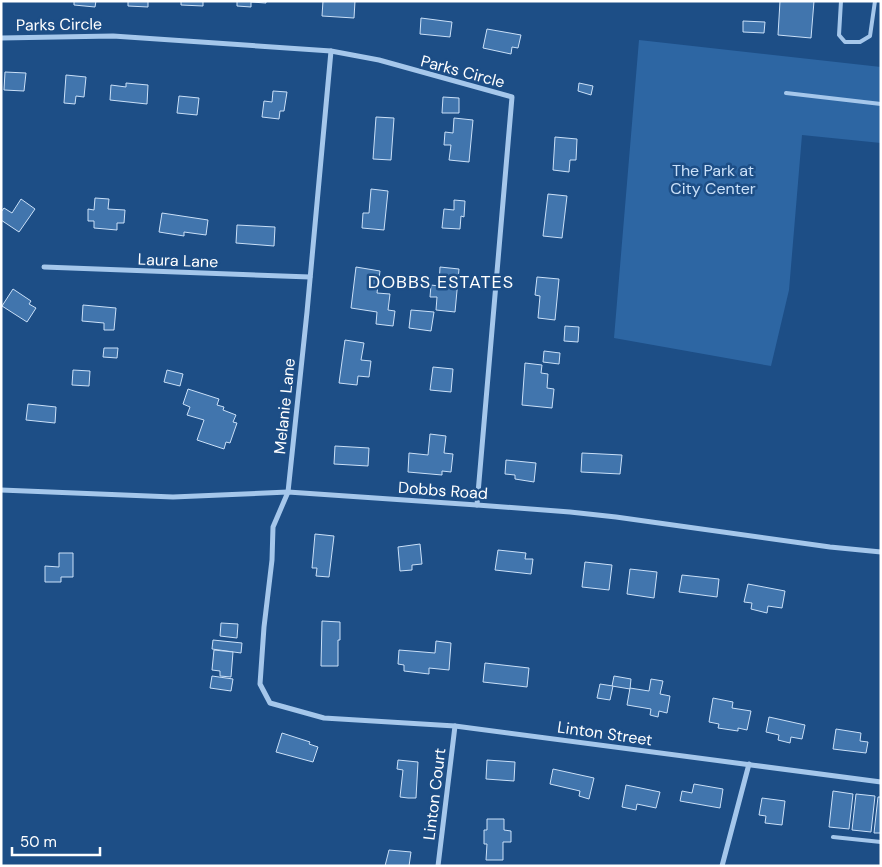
<svg xmlns="http://www.w3.org/2000/svg" width="882" height="867" viewBox="0 0 882 867" font-family="'DM Sans',sans-serif">
<style>
.green{fill:#2d66a3}
.building{fill:#4175ad;stroke:#cae0f8}
.lines{fill:none;stroke-linecap:round;stroke-linejoin:round}
.service{stroke:#a5c7eb;stroke-width:4}
.minor{stroke:#a5c7eb;stroke-width:5}
.labels{text-anchor:middle;stroke-width:5;stroke-linejoin:round;paint-order:stroke}
.street-label{font-size:16px;fill:#fff;stroke:#1d4e86}
.park-label{font-size:16px;fill:#cae0f8;stroke:#1d4e86}
.neighbourhood-label{font-size:18px;letter-spacing:1px;fill:#fff;stroke:#1d4e86}
</style>
<rect width="100%" height="100%" fill="#1d4e86"/>
<polygon class="green" points="639,40 881,67 881,143 802,135 789,290 771,366 614,338"/>
<g class="building">
<polygon points="74,1 96,1 95,7 74,5"/>
<polygon points="128,1 148,1 148,7 128,6"/>
<polygon points="181,1 203,1 203,6 181,5"/>
<polygon points="237,1 266,1 266,3 251,2 251,7 237,6"/>
<polygon points="323,1 355,1 354,18 322,16"/>
<polygon points="780,1 814,1 811,38 778,35"/>
<polygon points="421,18 452,22 450,37 420,34"/>
<polygon points="743,21 765,22 764,33 743,32"/>
<polygon points="487,29 521,35 518,48 512,47 511,54 483,48"/>
<polygon points="5,72 26,73 24,91 4,90"/>
<polygon points="66,75 86,77 84,97 76,96 75,104 64,103"/>
<polygon points="126,83 148,85 147,104 110,100 111,85 126,87"/>
<polygon points="579,83 593,86 591,95 578,91"/>
<polygon points="273,91 287,92 284,111 280,111 279,119 262,117 264,101 272,102"/>
<polygon points="179,96 199,98 197,115 177,113"/>
<polygon points="443,97 459,98 459,113 442,113"/>
<polygon points="376,117 394,118 391,160 373,159"/>
<polygon points="454,118 473,120 469,162 449,160 451,145 444,145 445,132 453,133"/>
<polygon points="555,137 577,139 576,160 570,160 569,172 553,170"/>
<polygon points="371,189 388,191 384,230 362,228 363,213 369,213"/>
<polygon points="548,194 567,196 562,238 543,236"/>
<polygon points="95,198 109,199 108,209 125,210 124,223 117,223 117,230 94,228 94,221 88,221 88,209 94,210"/>
<polygon points="21,199 35,209 19,232 1,220 1,212 4,208 12,213"/>
<polygon points="454,200 465,201 464,217 461,216 460,229 442,228 444,209 454,210"/>
<polygon points="162,213 208,220 206,235 184,232 184,236 159,232"/>
<polygon points="237,225 275,227 274,246 236,243"/>
<polygon points="356,267 380,271 377,293 390,294 388,310 395,311 393,326 376,324 377,312 351,308"/>
<polygon points="440,267 459,269 455,312 436,310 437,297 430,297 431,285 439,286"/>
<polygon points="537,277 559,279 555,320 538,318 540,296 535,295"/>
<polygon points="13,289 31,301 29,304 36,308 27,322 2,306"/>
<polygon points="83,305 116,308 114,330 104,330 104,323 82,321"/>
<polygon points="411,310 434,312 431,331 409,328"/>
<polygon points="565,326 579,327 578,342 564,341"/>
<polygon points="345,340 364,343 361,360 371,361 369,377 358,376 357,385 339,383"/>
<polygon points="104,348 118,348 117,358 103,357"/>
<polygon points="544,351 560,353 559,364 543,362"/>
<polygon points="525,363 542,365 541,373 548,374 547,388 554,389 552,408 522,405"/>
<polygon points="433,367 453,369 451,392 430,390"/>
<polygon points="73,370 90,371 89,386 72,385"/>
<polygon points="167,370 183,374 180,386 164,382"/>
<polygon points="188,389 219,399 217,405 224,407 223,410 236,415 233,422 237,423 230,443 226,442 224,449 197,440 204,420 187,415 190,407 183,404"/>
<polygon points="28,404 56,407 55,423 26,420"/>
<polygon points="430,434 446,436 444,453 453,454 451,472 442,471 442,475 408,472 409,453 428,455"/>
<polygon points="335,446 369,448 368,466 334,464"/>
<polygon points="582,453 622,455 620,474 581,472"/>
<polygon points="506,460 536,463 534,482 515,479 515,475 505,474"/>
<polygon points="315,534 334,536 329,577 316,576 317,568 312,568"/>
<polygon points="420,544 422,564 412,565 412,570 400,571 398,547"/>
<polygon points="498,550 526,553 525,559 533,559 531,574 495,570"/>
<polygon points="59,553 73,553 73,577 61,577 61,582 45,582 45,566 59,567"/>
<polygon points="585,562 612,565 609,590 582,587"/>
<polygon points="630,569 657,572 654,598 627,594"/>
<polygon points="682,575 719,579 717,597 679,592"/>
<polygon points="748,584 785,591 782,608 768,606 767,613 751,609 752,603 744,602"/>
<polygon points="322,621 340,622 340,640 338,640 338,666 321,666"/>
<polygon points="221,623 238,624 237,638 220,636"/>
<polygon points="213,640 242,643 241,653 212,649"/>
<polygon points="436,641 451,643 449,670 429,668 429,674 404,671 404,665 398,664 399,650 435,653"/>
<polygon points="214,650 233,652 231,677 220,676 220,671 212,670"/>
<polygon points="485,663 529,668 527,687 483,682"/>
<polygon points="212,676 233,679 231,691 210,688"/>
<polygon points="614,676 631,679 630,689 612,686"/>
<polygon points="651,679 663,681 660,694 670,696 667,713 659,711 658,717 650,715 651,709 627,705 630,688 649,691"/>
<polygon points="600,684 613,686 610,700 597,698"/>
<polygon points="713,698 733,702 732,708 751,711 747,730 738,728 738,731 718,728 719,724 709,722"/>
<polygon points="769,717 805,725 802,739 791,737 790,743 778,740 779,735 766,732"/>
<polygon points="836,729 861,733 860,741 868,742 866,753 833,749"/>
<polygon points="282,733 310,742 309,744 318,747 313,762 276,752"/>
<polygon points="398,760 418,762 416,798 408,798 400,797 403,770 397,769"/>
<polygon points="487,760 515,762 514,781 486,779"/>
<polygon points="553,769 594,778 589,799 579,796 580,791 550,784"/>
<polygon points="694,784 723,789 720,808 680,801 682,791 692,793"/>
<polygon points="626,785 660,792 656,808 637,804 636,810 622,807"/>
<polygon points="833,791 853,794 849,829 829,827"/>
<polygon points="856,794 875,796 871,832 852,830"/>
<polygon points="878,797 881,797 881,833 874,833"/>
<polygon points="762,798 785,801 782,825 765,823 766,816 759,815"/>
<polygon points="487,819 504,819 504,830 511,831 511,842 503,842 503,860 486,860 487,844 484,844 484,830 487,830"/>
<polygon points="389,850 411,852 409,866 385,866"/>
</g>
<g class="lines">
<g class="service">
<polyline points="841,1 839,35 845,42 860,42 870,36 875,1"/>
<polyline points="786,93 881,104"/>
<polyline points="833,837 881,842"/>
</g>
<g class="minor">
<polyline points="1,38 113,36 331,51 379,60 512,97 477,505"/>
<polyline points="331,51 307,312 288,492 273,527 272,560 264,627 260,684 270,703 324,718 455,726 881,782"/>
<polyline points="44,267 310,277"/>
<polyline points="1,490 173,497 288,492 477,505 570,512 616,517 830,547 881,552"/>
<polyline points="438,866 455,726"/>
<polyline points="722,866 749,764"/>
</g>
</g>
<g class="labels">
<g class="street-label">
<text transform="translate(59 24) rotate(-1)" y="6">Parks Circle</text>
<text transform="translate(463 71) rotate(15)" y="6">Parks Circle</text>
<text transform="translate(178 260) rotate(2)" y="6">Laura Lane</text>
<text transform="translate(284 406) rotate(-84)" y="6">Melanie Lane</text>
<text transform="translate(443 490) rotate(4)" y="6">Dobbs Road</text>
<text transform="translate(605 733) rotate(8)" y="6">Linton Street</text>
<text transform="translate(434 794) rotate(-83)" y="6">Linton Court</text>
</g>
<g class="park-label">
<text x="713" y="176">The Park at<tspan x="713" dy="18">City Center</tspan></text>
</g>
<g class="neighbourhood-label">
<text x="441" y="288">DOBBS ESTATES</text>
</g>
</g>
<rect width="882" height="867" fill="none" stroke="#ffffff" stroke-width="5"/>
<path d="M12 847v8h88v-8" fill="none" stroke="#ffffff" stroke-width="2.5"/>
<text x="20" y="847" font-size="15" fill="#ffffff" stroke="#1d4e86" stroke-width="4" paint-order="stroke">50 m</text>
</svg>
